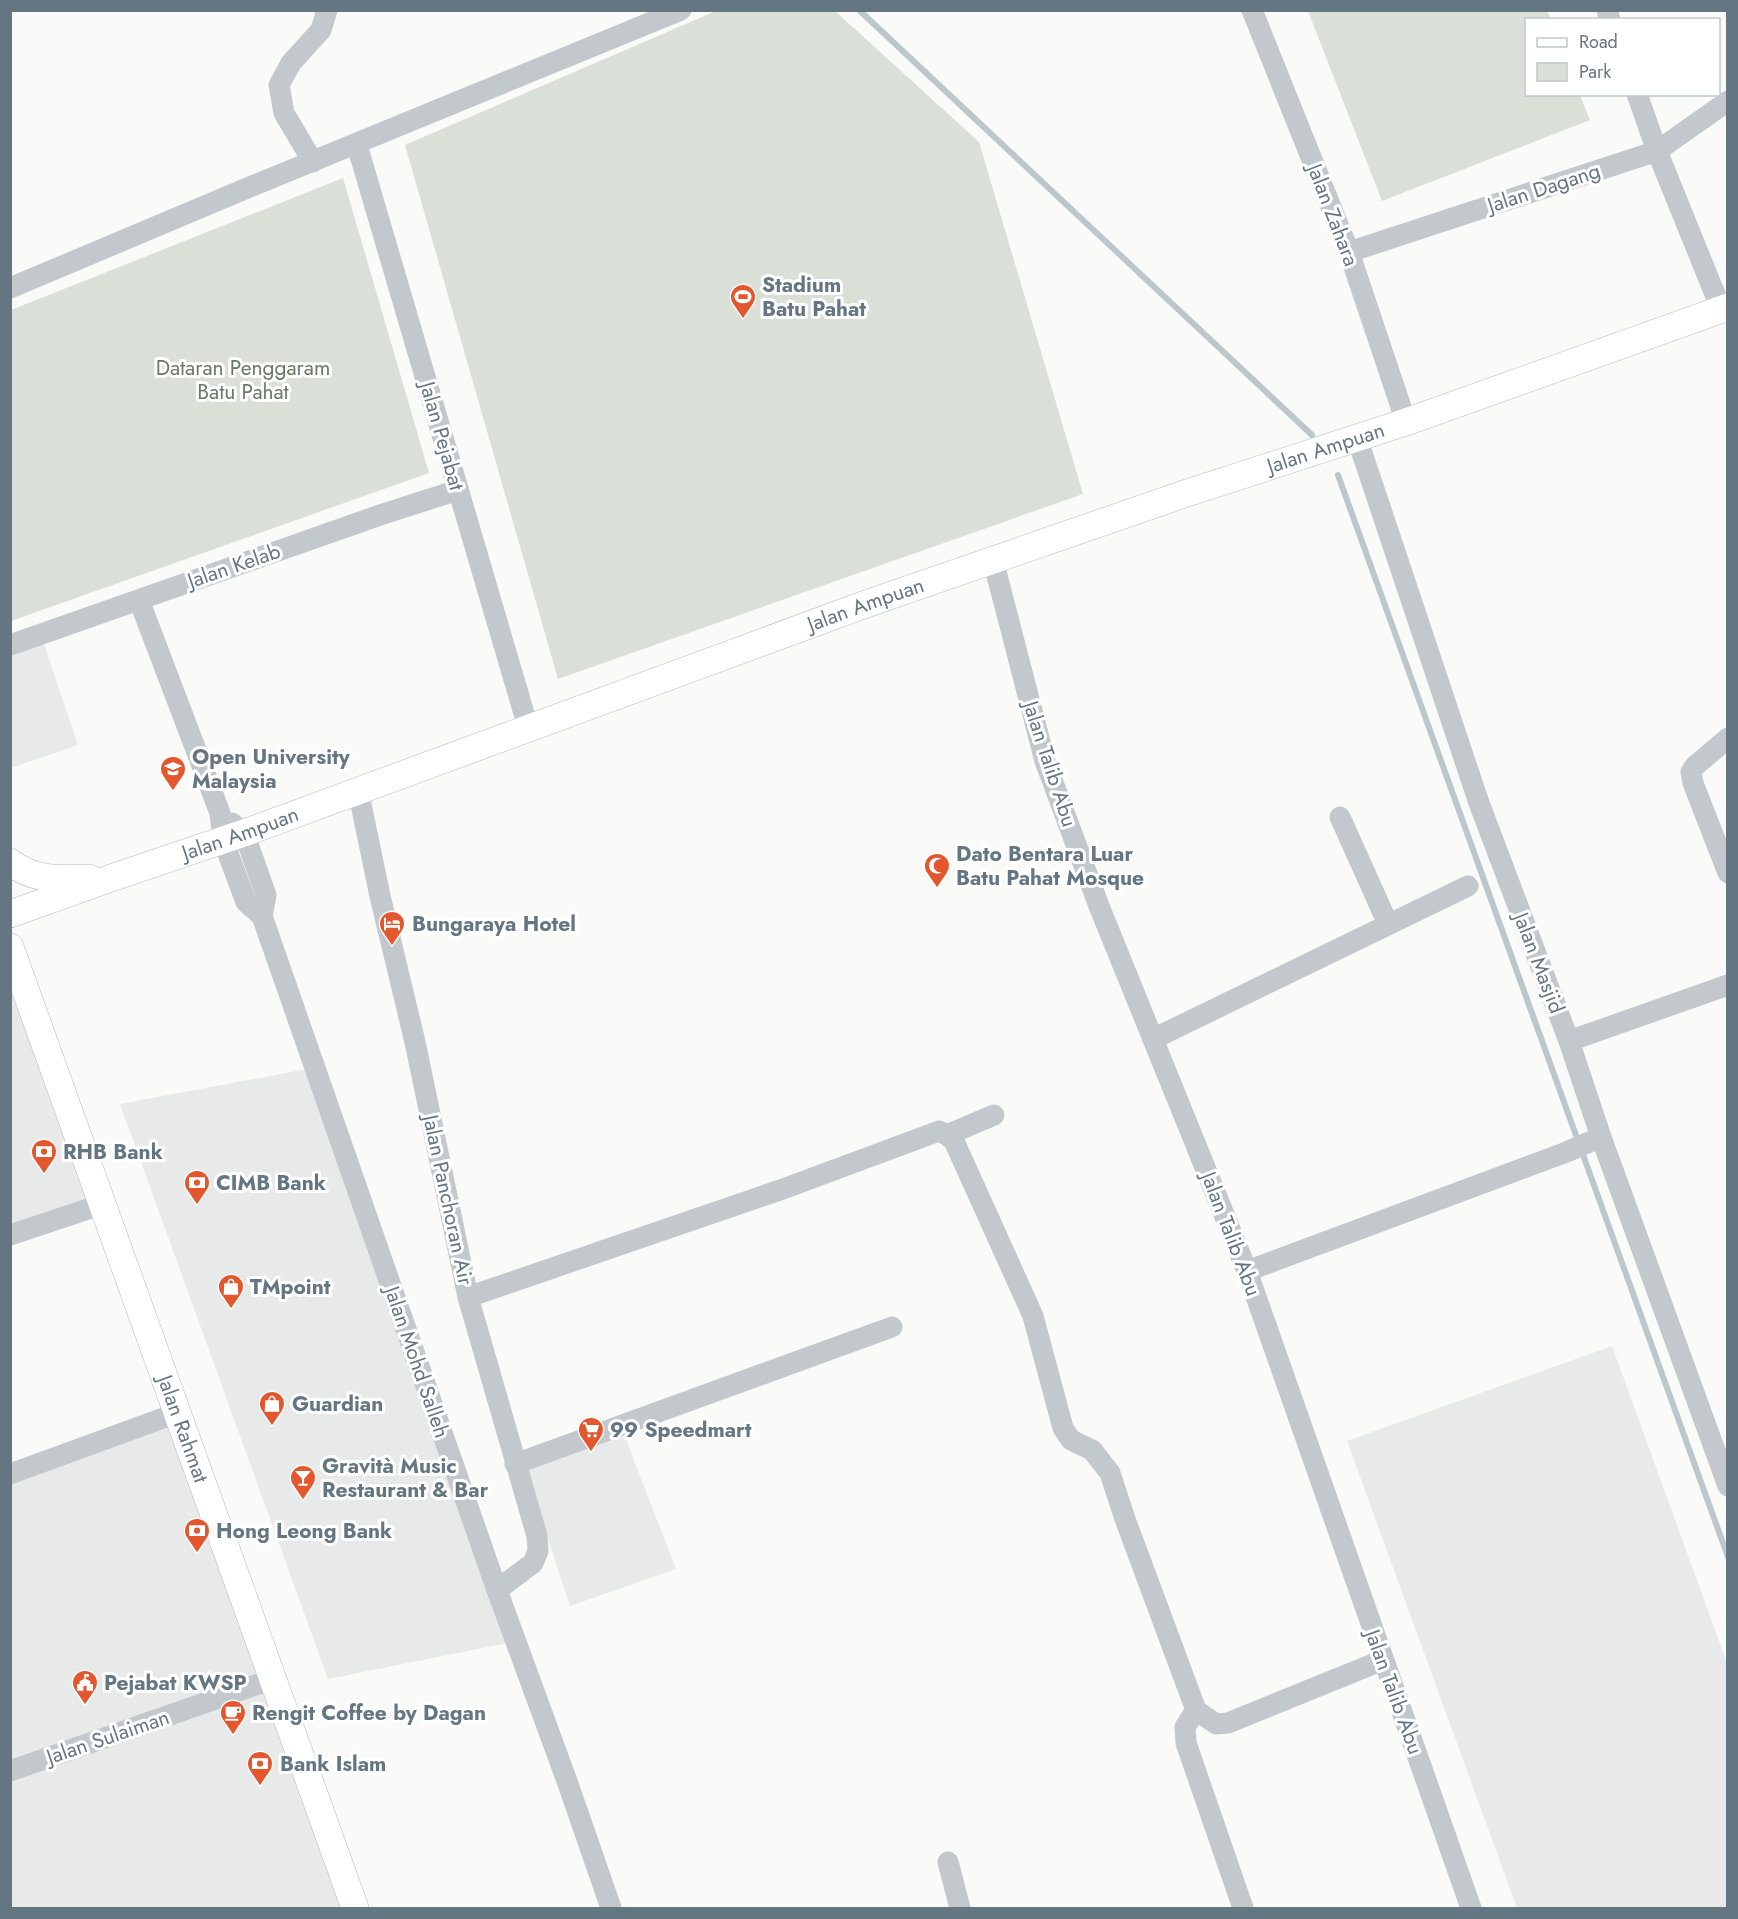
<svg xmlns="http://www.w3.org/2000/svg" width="1738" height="1919" viewBox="0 0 1738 1919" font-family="Jost,sans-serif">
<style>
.built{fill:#e8e9e9}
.green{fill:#dadfd7}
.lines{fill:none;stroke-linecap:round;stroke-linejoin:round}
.stream{stroke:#bbc7cb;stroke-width:6}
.major-casing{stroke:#b5babe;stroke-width:28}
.minor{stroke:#c3c8cc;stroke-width:21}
.major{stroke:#fff;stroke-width:27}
.labels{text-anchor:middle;stroke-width:6;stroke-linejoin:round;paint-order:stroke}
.street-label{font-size:21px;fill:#657683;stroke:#fff}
.poi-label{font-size:21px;font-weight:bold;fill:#657683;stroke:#fff;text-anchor:start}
.park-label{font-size:21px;fill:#687a64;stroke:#fff}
</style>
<rect width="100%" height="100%" fill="#fafaf8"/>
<g class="built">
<polygon points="43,641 78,745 11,768 11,653"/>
<polygon points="10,983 88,1198 11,1224 10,1224"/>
<polygon points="323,1066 522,1640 328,1679 120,1104"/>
<polygon points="1612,1346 1727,1663 1727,1908 1517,1908 1347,1441"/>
<polygon points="618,1419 676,1569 570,1606 520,1454"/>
<polygon points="169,1423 342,1908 11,1908 11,1480"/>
</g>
<g class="green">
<polygon points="716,11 835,11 979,142 1083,494 558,679 405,145"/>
<polygon points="1308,11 1547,11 1551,19 1526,20 1526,94 1580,95 1590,120 1382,201"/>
<polygon points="343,178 429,473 11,621 11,310"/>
</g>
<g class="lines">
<g class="stream">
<polyline points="859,10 1312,435"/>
<polyline points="1338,475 1728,1557"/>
</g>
<defs>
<g id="major">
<path d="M10,862C34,881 61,879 89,878"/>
<path id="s1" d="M10,914L111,878L244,833L866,604L1187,493L1406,422L1728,307"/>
<path id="s2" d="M10,947L355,1908"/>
</g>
</defs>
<use href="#major" class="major-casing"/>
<g class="minor">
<polyline points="1252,10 1349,252 1406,422"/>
<polyline points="1607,10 1610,20"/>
<polyline points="1637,94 1657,151 1721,309"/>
<polyline points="357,145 528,727"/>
<polyline points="313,162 284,113 279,85 291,63 321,30 327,10"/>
<polyline points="1349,252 1657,151 1728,101"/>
<polyline points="10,288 257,184 681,10"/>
<polyline points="1357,438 1479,803 1569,1041 1601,1137 1728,1486"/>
<polyline points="993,560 1045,761 1099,906 1247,1271 1471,1908"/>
<polyline points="139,600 220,813 223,840 246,902 262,916 497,1590 567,1781 611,1908"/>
<polyline points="10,645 380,515 458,490"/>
<polyline points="1728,738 1695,766 1691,772 1693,783 1728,873"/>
<polyline points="358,790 380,896 415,1042 468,1297 537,1536 538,1551 533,1563 497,1590"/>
<polyline points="1340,817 1388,924"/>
<polyline points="232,823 244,833 266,895 262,916"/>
<polyline points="1153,1039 1468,886"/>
<polyline points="1569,1041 1728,985"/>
<polyline points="947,1135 994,1115"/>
<polyline points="10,1235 103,1204"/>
<polyline points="1247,1271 1564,1153 1601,1137"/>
<polyline points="468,1297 783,1189 939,1131 947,1135 954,1141 1033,1316 1063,1428 1071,1440 1092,1450 1110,1473 1125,1519 1196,1710 1216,1724 1228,1723 1383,1660"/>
<polyline points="515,1464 892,1327"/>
<polyline points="10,1474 177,1413"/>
<polyline points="1196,1710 1185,1727 1186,1743 1243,1908"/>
<polyline points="10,1771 273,1679"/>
<polyline points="948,1862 960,1908"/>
</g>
<use href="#major" class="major"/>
</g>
<defs>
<symbol id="stadium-pin" viewBox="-11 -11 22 30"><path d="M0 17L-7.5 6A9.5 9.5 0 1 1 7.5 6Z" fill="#e4572e" stroke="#fff"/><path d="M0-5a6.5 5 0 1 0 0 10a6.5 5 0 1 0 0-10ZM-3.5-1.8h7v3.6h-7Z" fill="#fff"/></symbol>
<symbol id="university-pin" viewBox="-11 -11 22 30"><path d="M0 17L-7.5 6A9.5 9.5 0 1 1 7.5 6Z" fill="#e4572e" stroke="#fff"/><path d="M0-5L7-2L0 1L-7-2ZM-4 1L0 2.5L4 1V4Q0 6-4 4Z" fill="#fff"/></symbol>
<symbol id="mosque-pin" viewBox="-11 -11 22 30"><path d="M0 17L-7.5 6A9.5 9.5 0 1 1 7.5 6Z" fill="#e4572e" stroke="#fff"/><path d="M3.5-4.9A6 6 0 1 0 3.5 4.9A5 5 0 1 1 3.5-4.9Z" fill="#fff"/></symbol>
<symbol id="hotel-pin" viewBox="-11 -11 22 30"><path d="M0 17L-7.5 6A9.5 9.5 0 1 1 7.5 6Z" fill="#e4572e" stroke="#fff"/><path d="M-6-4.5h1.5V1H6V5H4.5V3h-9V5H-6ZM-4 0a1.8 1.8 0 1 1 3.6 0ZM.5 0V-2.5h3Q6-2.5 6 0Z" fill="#fff"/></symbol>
<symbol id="bank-pin" viewBox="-11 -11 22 30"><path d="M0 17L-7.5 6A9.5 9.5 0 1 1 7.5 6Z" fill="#e4572e" stroke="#fff"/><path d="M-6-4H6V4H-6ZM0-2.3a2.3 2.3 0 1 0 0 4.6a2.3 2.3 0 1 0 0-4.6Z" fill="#fff"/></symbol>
<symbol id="shop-pin" viewBox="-11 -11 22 30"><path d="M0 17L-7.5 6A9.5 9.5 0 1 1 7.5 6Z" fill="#e4572e" stroke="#fff"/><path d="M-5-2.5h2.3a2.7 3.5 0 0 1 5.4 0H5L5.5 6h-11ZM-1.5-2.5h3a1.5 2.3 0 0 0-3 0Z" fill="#fff"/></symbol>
<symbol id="supermarket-pin" viewBox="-11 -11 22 30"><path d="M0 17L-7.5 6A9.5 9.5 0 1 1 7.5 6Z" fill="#e4572e" stroke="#fff"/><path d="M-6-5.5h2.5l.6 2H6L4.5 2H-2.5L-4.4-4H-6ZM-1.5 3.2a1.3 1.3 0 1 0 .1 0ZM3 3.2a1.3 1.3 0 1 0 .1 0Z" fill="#fff"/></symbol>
<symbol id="bar-pin" viewBox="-11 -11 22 30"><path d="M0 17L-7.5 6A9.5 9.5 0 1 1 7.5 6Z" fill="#e4572e" stroke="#fff"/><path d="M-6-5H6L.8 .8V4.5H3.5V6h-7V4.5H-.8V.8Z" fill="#fff"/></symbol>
<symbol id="civic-pin" viewBox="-11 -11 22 30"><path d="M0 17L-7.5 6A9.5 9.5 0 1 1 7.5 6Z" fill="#e4572e" stroke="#fff"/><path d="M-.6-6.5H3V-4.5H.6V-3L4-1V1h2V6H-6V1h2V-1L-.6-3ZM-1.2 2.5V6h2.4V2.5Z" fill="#fff"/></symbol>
<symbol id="cafe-pin" viewBox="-11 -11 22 30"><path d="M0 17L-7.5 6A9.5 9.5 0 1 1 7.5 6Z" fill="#e4572e" stroke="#fff"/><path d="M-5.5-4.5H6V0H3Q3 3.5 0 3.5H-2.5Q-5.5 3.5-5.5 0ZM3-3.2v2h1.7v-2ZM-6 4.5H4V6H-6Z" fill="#fff"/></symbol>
</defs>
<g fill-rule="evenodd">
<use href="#stadium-pin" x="728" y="282" width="30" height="40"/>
<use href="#university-pin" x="158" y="754" width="30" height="40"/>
<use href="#mosque-pin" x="922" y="851" width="30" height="40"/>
<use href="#hotel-pin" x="377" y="909" width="30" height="40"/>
<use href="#bank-pin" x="29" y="1137" width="30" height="40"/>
<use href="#bank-pin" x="182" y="1168" width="30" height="40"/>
<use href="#shop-pin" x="216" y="1272" width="30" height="40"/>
<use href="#shop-pin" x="257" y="1389" width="30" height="40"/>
<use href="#supermarket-pin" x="576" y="1415" width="30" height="40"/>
<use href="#bar-pin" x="288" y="1463" width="30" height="40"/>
<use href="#bank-pin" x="182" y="1516" width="30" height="40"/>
<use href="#civic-pin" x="70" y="1668" width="30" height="40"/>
<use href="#cafe-pin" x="218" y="1698" width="30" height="40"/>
<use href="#bank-pin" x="245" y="1749" width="30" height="40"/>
</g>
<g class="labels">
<g class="street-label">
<text transform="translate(1544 188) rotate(-18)" y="7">Jalan Dagang</text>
<text transform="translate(1333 215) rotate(69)" y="7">Jalan Zahara</text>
<text transform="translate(442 436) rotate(74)" y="7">Jalan Pejabat</text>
<text dy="7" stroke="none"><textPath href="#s1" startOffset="1396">Jalan Ampuan</textPath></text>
<text transform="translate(234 566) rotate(-19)" y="7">Jalan Kelab</text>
<text dy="7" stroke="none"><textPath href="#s1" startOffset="910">Jalan Ampuan</textPath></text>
<text transform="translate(1050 764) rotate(72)" y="7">Jalan Talib Abu</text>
<text dy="7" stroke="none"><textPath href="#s1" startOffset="244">Jalan Ampuan</textPath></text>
<text transform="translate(1539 963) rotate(69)" y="7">Jalan Masjid</text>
<text transform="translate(448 1200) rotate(78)" y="7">Jalan Panchoran Air</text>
<text transform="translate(1231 1234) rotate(69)" y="7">Jalan Talib Abu</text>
<text transform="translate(417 1362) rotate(71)" y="7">Jalan Mohd Salleh</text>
<text dy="7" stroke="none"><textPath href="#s2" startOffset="512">Jalan Rahmat</textPath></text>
<text transform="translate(1394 1692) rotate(70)" y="7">Jalan Talib Abu</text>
<text transform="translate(108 1737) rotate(-19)" y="7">Jalan Sulaiman</text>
</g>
<g class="poi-label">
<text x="762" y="292">Stadium<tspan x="762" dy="24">Batu Pahat</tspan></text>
<text x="192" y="764">Open University<tspan x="192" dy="24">Malaysia</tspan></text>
<text x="956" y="861">Dato Bentara Luar<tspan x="956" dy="24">Batu Pahat Mosque</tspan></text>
<text x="412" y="931">Bungaraya Hotel</text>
<text x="63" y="1159">RHB Bank</text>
<text x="216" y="1190">CIMB Bank</text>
<text x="250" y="1294">TMpoint</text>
<text x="292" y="1411">Guardian</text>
<text x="610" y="1437">99 Speedmart</text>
<text x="322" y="1473">Gravità Music<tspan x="322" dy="24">Restaurant &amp; Bar</tspan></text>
<text x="216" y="1538">Hong Leong Bank</text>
<text x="104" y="1690">Pejabat KWSP</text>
<text x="252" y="1720">Rengit Coffee by Dagan</text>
<text x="280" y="1771">Bank Islam</text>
</g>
<g class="park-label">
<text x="243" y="375">Dataran Penggaram<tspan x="243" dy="24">Batu Pahat</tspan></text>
</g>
</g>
<rect width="1738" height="1919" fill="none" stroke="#657683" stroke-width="24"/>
<rect x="1525" y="18" width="195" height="78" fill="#ffffff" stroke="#c1c8cd" stroke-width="1.5"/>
<rect x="1537" y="38" width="30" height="9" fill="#ffffff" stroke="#c1c8cd" stroke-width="1.5"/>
<text x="1579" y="48" font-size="18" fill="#657683">Road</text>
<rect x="1537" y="63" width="30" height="18" fill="#dadfd7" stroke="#c1c8cd" stroke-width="1.5"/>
<text x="1579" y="78" font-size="18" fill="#657683">Park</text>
</svg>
